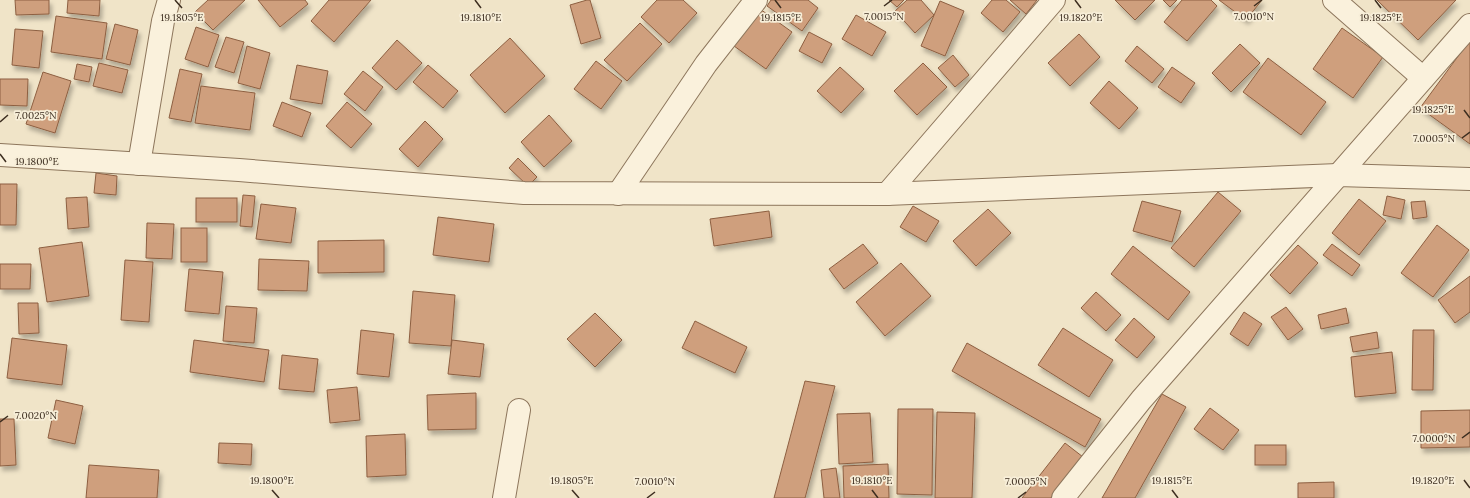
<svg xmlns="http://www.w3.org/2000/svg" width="1470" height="498" viewBox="0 0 1470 498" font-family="Lora,serif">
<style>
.building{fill:#cf9f7d;stroke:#8d5f41;filter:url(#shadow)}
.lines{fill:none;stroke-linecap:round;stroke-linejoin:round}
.street-casing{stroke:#8d765c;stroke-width:24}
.street{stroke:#faf1dc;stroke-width:22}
.ticks{fill:none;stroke:#3d2e20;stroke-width:1.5}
.ticks-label{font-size:10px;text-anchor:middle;fill:#3d2e20;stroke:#f7eed8;stroke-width:3.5;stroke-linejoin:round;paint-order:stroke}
</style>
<defs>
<filter id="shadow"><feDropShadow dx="2.5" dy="4.5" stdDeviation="2" flood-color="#0004"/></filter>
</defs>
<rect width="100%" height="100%" fill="#f0e4c8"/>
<g class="building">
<polygon points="15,0 49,0 49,14 16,15"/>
<polygon points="68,0 100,0 99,16 67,13"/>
<polygon points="208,0 245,0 213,30 195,12"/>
<polygon points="258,0 305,0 308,4 280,27"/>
<polygon points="329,0 371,0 334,42 311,21"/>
<polygon points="587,0 590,0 601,38 581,44 570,5"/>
<polygon points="657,0 683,0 697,13 669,43 641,17"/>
<polygon points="771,0 808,0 818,8 802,31 767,6"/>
<polygon points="889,0 904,0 897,7"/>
<polygon points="907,0 921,0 934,15 915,33 895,11"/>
<polygon points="992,0 1006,0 1020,12 1003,32 981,13"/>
<polygon points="1010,0 1037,0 1026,14"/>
<polygon points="1115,0 1155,0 1135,20"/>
<polygon points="1163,0 1177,0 1170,7"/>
<polygon points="1182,0 1211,0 1217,6 1187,41 1164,22"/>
<polygon points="1219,0 1262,0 1246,20"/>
<polygon points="1377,0 1456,0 1418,40"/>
<polygon points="940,1 964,11 945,56 921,46"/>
<polygon points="760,9 792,32 766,69 734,46"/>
<polygon points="856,15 886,32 872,56 842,39"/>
<polygon points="56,16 107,23 102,59 51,52"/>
<polygon points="640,23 662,44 627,81 604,60"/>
<polygon points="115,24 138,30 130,65 106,59"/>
<polygon points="196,27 219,35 208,67 185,59"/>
<polygon points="1342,28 1383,57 1353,98 1313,69"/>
<polygon points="15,29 43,31 39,68 12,65"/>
<polygon points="809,32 832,44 822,63 799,51"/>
<polygon points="1079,34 1100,57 1070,86 1048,63"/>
<polygon points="226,37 244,42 234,73 215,67"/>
<polygon points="510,38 545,76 505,113 470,75"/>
<polygon points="397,40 422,63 396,90 372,68"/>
<polygon points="1470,40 1470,144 1420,108"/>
<polygon points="1240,44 1260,63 1231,92 1212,73"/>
<polygon points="247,46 270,53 260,89 238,83"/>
<polygon points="1137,46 1164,69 1152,83 1125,61"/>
<polygon points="953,55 969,75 955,87 938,68"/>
<polygon points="1268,58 1326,102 1301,135 1243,92"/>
<polygon points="596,61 622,81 601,109 574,89"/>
<polygon points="99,63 128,70 122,93 93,86"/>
<polygon points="923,63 947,87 917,115 894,91"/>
<polygon points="77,64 92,67 89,82 74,79"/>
<polygon points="297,65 328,71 322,104 290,99"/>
<polygon points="428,65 458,91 443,108 413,82"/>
<polygon points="840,67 864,89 841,113 817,91"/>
<polygon points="1172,67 1195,83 1181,103 1158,87"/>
<polygon points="180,69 202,74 191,122 169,118"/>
<polygon points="363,71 383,87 365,111 344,94"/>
<polygon points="43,72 71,81 55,133 26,124"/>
<polygon points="0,79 28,79 27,106 0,105"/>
<polygon points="1109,81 1138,108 1119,129 1090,103"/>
<polygon points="201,86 255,93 250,130 195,123"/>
<polygon points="282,102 311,113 302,137 273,126"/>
<polygon points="347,102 372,124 351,148 326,126"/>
<polygon points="549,115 572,141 544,167 521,142"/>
<polygon points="425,121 443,139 418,167 399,149"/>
<polygon points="518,158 537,177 528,186 509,168"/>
<polygon points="96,173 117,176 116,195 94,193"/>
<polygon points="0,184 17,184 16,225 0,225"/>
<polygon points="1218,192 1241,211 1194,267 1171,248"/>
<polygon points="243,195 255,196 252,227 240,226"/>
<polygon points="1387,196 1405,200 1401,219 1383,215"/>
<polygon points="87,197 89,227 68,229 66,198"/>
<rect x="196" y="198" width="41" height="24"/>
<polygon points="1359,199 1386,221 1359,255 1332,233"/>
<polygon points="1142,201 1181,211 1172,242 1133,231"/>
<polygon points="1425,201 1427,217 1413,219 1411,202"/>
<polygon points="261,204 296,208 291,243 256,239"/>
<polygon points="913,206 939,221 926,242 900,227"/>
<polygon points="988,209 1011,233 976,266 953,241"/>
<polygon points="769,211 772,237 714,246 710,219"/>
<polygon points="438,217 494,224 489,262 433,255"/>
<polygon points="147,223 174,224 172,259 146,258"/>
<polygon points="1437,225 1469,250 1433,297 1401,273"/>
<rect x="181" y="228" width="26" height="34"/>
<polygon points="384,240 384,272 318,273 318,241"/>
<polygon points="82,242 89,296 47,302 39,248"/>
<polygon points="863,244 878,263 844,289 829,269"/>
<polygon points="1332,244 1360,265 1352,276 1323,255"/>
<polygon points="1298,245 1318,263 1290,294 1270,275"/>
<polygon points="1133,246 1190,292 1168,320 1111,274"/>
<polygon points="259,259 309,261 307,291 258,290"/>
<polygon points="125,260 153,262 149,322 121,320"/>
<polygon points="901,263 931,296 885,336 856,302"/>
<polygon points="0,264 31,264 30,289 0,289"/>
<polygon points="189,269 223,272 219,314 185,311"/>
<polygon points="1470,276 1470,312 1455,323 1438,300"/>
<polygon points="413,291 455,295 451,346 409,343"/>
<polygon points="1096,292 1121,315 1106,331 1081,308"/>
<polygon points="18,303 38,303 39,333 19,334"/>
<polygon points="226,306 257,308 254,343 223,341"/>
<polygon points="1286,307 1303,329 1288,340 1271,317"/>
<polygon points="1346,308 1349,323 1321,329 1318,315"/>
<polygon points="1244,312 1262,324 1248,346 1230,334"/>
<polygon points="595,313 622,340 595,367 567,339"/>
<polygon points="1134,318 1155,337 1137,358 1115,340"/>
<polygon points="695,321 747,347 735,373 682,348"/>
<polygon points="1063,328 1113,360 1089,397 1038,365"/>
<polygon points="361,330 394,334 389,377 357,374"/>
<polygon points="1413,330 1434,330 1433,390 1412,390"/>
<polygon points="1377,332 1379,348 1353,352 1350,337"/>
<polygon points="12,338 67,345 62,385 7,378"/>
<polygon points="194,340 269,350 264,382 190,372"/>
<polygon points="452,340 484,344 480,377 448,374"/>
<polygon points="967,343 1101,419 1085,447 952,371"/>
<polygon points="1392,352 1396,393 1355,397 1351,357"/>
<polygon points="282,355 318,359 314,392 279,389"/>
<polygon points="805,381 835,386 805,498 774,498"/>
<polygon points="357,387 360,420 330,423 327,390"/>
<polygon points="476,393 476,429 428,430 427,395"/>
<polygon points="1162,394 1186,407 1135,498 1102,498"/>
<polygon points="56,400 83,406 75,444 48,438"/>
<polygon points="1210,408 1239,430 1223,450 1194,429"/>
<polygon points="898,409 933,409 932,495 897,494"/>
<polygon points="1470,410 1470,447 1421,448 1421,411"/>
<polygon points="937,412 975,413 972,498 935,498"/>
<polygon points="870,413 873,462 839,464 837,414"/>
<polygon points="0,419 14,419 16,465 0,466"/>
<polygon points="405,434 406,475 367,477 366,436"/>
<polygon points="219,443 252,444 251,465 218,463"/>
<polygon points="1065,443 1083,457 1051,498 1022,498"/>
<rect x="1255" y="445" width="31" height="20"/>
<polygon points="888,464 889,498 844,498 843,466"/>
<polygon points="89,465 159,470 157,498 86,498"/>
<polygon points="836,468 840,498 824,498 821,470"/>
<polygon points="1334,482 1334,498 1298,498 1298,483"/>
</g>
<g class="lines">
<defs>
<g id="street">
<polyline points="1334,0 1423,78"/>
<polyline points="0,155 239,170 524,193 887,194 1338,175 1470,179"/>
<polyline points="139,164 163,21 169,0"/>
<polyline points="618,194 706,64 756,0"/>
<polyline points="887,194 1054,0"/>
<polyline points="504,498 519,410"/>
<polyline points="1063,498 1141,400 1470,25"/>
</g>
</defs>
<use href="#street" class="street-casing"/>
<use href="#street" class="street"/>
</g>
<path class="ticks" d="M175,0L182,8M475,0L481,8M775,0L781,8M1075,0L1081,8M1375,0L1381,8M884,6L892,0M1254,6L1262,0M1464,110L1470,118M0,122L8,115M1462,138L1470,132M0,154L6,162M0,422L8,416M1462,438L1470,432M1464,480L1470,488M272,490L279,498M572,490L579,498M872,490L878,498M1172,490L1178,498M647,498L655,492M1018,498L1026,492"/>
<g class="ticks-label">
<text x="884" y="20">7.0015°N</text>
<text x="1254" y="20">7.0010°N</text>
<text x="1381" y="21">19.1825°E</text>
<text x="1081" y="21">19.1820°E</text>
<text x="182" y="21">19.1805°E</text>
<text x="481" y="21">19.1810°E</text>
<text x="781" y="21">19.1815°E</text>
<text x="1433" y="113">19.1825°E</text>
<text x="36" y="119">7.0025°N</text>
<text x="1434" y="142">7.0005°N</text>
<text x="37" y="165">19.1800°E</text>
<text x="36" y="419">7.0020°N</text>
<text x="1434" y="442">7.0000°N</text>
<text x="1433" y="484">19.1820°E</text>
<text x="272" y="484">19.1800°E</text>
<text x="572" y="484">19.1805°E</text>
<text x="872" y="484">19.1810°E</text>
<text x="1172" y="484">19.1815°E</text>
<text x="655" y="485">7.0010°N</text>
<text x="1026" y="485">7.0005°N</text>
</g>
</svg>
